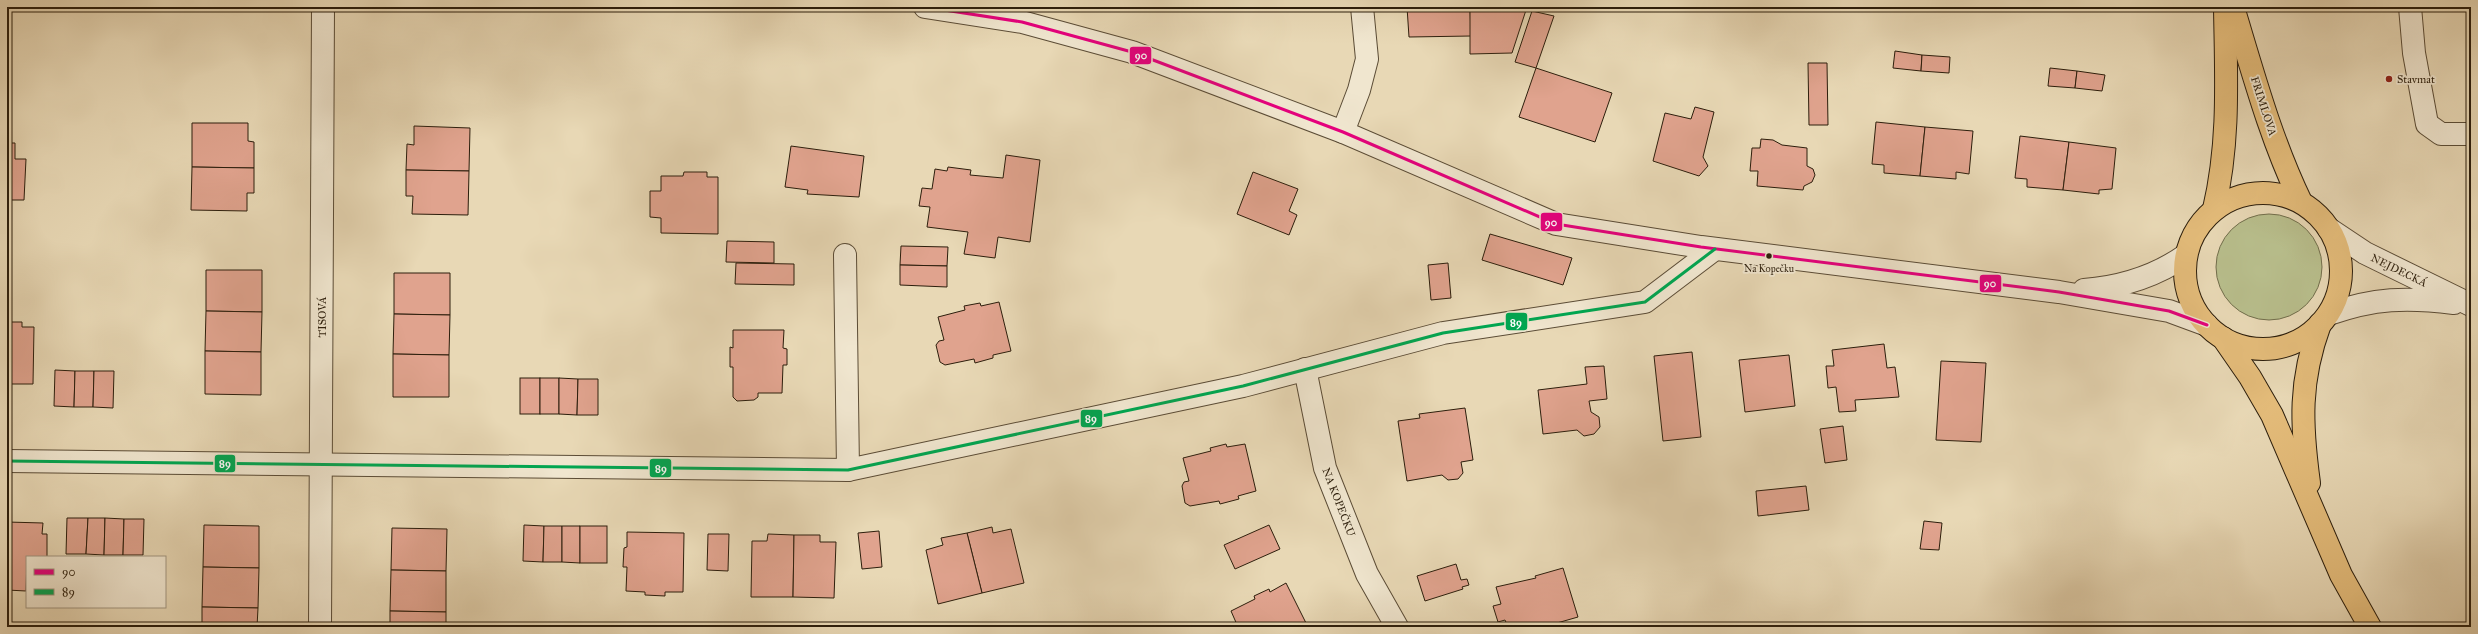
<svg xmlns="http://www.w3.org/2000/svg" width="2478" height="634" viewBox="0 0 2478 634" font-family="'IM FELL Great Primer',serif">
<style>
.green{fill:#b8be8c;stroke:#726e4c}
.building{fill:#e0a38e;stroke:#2c1e0c}
.lines{fill:none;stroke-linecap:round;stroke-linejoin:round}
.minor-casing{stroke:#5b4c36;stroke-width:24}
.major-casing{stroke:#2c1e0c;stroke-width:24}
.highway-casing{stroke:#2c1e0c;stroke-width:24}
.minor{stroke:#f0e6cf;stroke-width:22}
.major{stroke:#e4bc7a;stroke-width:22}
.highway{stroke:#e4bc7a;stroke-width:22}
.bus-1-casing{stroke:#f0e6cf;stroke-width:6}
.bus-2-casing{stroke:#f0e6cf;stroke-width:6}
.bus-1{stroke:#e5007d;stroke-width:3}
.bus-2{stroke:#00a651;stroke-width:3}
.poi-dot{fill:#8f2418;stroke:#f0e6cf;stroke-width:1.5}
.bus-dot{fill:#2c1e0c;stroke:#f0e6cf;stroke-width:1.5}
.labels{text-anchor:middle;stroke-width:3.5;stroke-linejoin:round;paint-order:stroke}
.bus-label{font-size:10px;fill:#2c1e0c;stroke:#f0e6cf}
.poi-label{font-size:11px;fill:#2c1e0c;stroke:#f0e6cf;text-anchor:start}
.street-label{font-size:11px;fill:#2c1e0c;stroke:#f0e6cf}
.line-badge{stroke:#f0e6cf;stroke-width:1.5}
.badge-label{font-size:11px;text-anchor:middle;font-weight:bold;fill:#fff}
</style>
<rect width="100%" height="100%" fill="#e8d8b5"/>
<filter id="stains"><feTurbulence type="fractalNoise" baseFrequency=".005" numOctaves="4"/><feColorMatrix values="0 0 0 0 .2 0 0 0 0 .09 0 0 0 0 .02 0 0 0 .5 -.17"/></filter>
<radialGradient id="worn" r=".72"><stop offset=".6" stop-color="#630" stop-opacity="0"/><stop offset="1" stop-color="#630" stop-opacity=".3"/></radialGradient>
<circle class="green" cx="2269" cy="267" r="53"/>
<g class="building">
<polygon points="1407,7 1470,7 1471,36 1409,37"/>
<polygon points="1470,7 1527,7 1512,53 1470,54"/>
<polygon points="1532,11 1554,16 1536,68 1515,62"/>
<polygon points="1895,51 1922,55 1921,71 1893,68"/>
<polygon points="1922,55 1950,57 1949,73 1921,71"/>
<polygon points="1808,63 1827,63 1828,125 1809,125"/>
<polygon points="1536,68 1612,93 1595,142 1519,117"/>
<polygon points="2050,68 2077,71 2075,88 2048,86"/>
<polygon points="2077,71 2105,75 2102,91 2075,88"/>
<polygon points="1695,107 1714,112 1703,157 1708,166 1699,176 1653,161 1665,113 1691,119"/>
<polygon points="1876,122 1925,127 1920,176 1884,173 1884,165 1872,164"/>
<polygon points="192,123 248,123 248,141 254,142 254,168 192,167"/>
<polygon points="414,126 470,128 469,171 406,170 407,144 414,145"/>
<polygon points="1925,127 1973,131 1969,174 1956,172 1956,179 1920,176"/>
<polygon points="2020,136 2069,142 2063,190 2027,187 2027,179 2015,178"/>
<polygon points="1761,139 1773,140 1782,145 1807,148 1807,166 1813,169 1815,175 1812,182 1804,186 1803,190 1757,186 1758,171 1750,171 1752,148 1760,148"/>
<polygon points="2069,142 2116,148 2112,189 2099,190 2099,194 2063,190"/>
<polygon points="7,143 15,143 15,159 26,159 24,200 7,200"/>
<polygon points="791,146 864,156 859,197 807,194 808,190 785,187"/>
<polygon points="1006,155 1040,160 1030,242 998,237 995,258 964,254 968,232 927,227 930,207 919,206 922,188 932,189 935,169 947,171 948,167 971,170 970,175 1003,178"/>
<polygon points="192,167 254,168 254,193 247,193 247,211 191,210"/>
<polygon points="406,170 469,171 468,215 412,214 413,196 406,196"/>
<polygon points="684,172 707,172 707,177 718,177 718,234 661,233 661,218 650,217 650,191 661,191 661,176 683,176"/>
<polygon points="1253,172 1298,189 1289,211 1297,215 1289,235 1237,214"/>
<polygon points="1490,234 1572,258 1563,285 1482,260"/>
<polygon points="727,241 774,242 774,263 726,262"/>
<polygon points="901,246 948,247 947,266 900,265"/>
<polygon points="736,263 794,264 794,285 735,284"/>
<polygon points="1448,263 1451,298 1431,300 1428,265"/>
<polygon points="900,265 947,266 947,287 900,285"/>
<polygon points="206,270 262,270 262,312 206,311"/>
<polygon points="394,273 450,273 450,315 394,314"/>
<polygon points="999,302 1011,351 993,355 993,358 975,363 974,359 945,365 940,362 936,345 939,341 944,340 938,317 965,310 964,306 980,303 981,306"/>
<polygon points="206,311 262,312 261,352 205,351"/>
<polygon points="394,314 450,315 449,355 393,354"/>
<polygon points="7,322 22,322 22,327 34,327 33,384 7,384"/>
<polygon points="733,330 784,330 783,348 787,349 787,365 783,365 782,393 758,393 758,397 754,400 737,401 733,397 733,367 730,367 730,347 733,348"/>
<polygon points="1884,344 1887,368 1895,367 1899,397 1855,400 1856,411 1839,412 1836,387 1828,388 1826,366 1834,366 1832,350"/>
<polygon points="205,351 261,352 261,395 205,394"/>
<polygon points="1692,352 1701,437 1663,441 1654,356"/>
<polygon points="393,354 449,355 449,397 393,397"/>
<polygon points="1789,355 1795,406 1745,412 1739,360"/>
<polygon points="1941,361 1986,363 1981,442 1936,440"/>
<polygon points="1604,366 1607,399 1589,401 1591,412 1599,417 1600,427 1594,434 1584,436 1577,430 1543,434 1538,390 1587,384 1585,367"/>
<polygon points="55,370 75,371 74,407 54,406"/>
<polygon points="75,371 94,371 93,407 74,407"/>
<polygon points="94,371 114,371 113,408 93,407"/>
<rect x="520" y="378" width="20" height="36"/>
<rect x="540" y="378" width="19" height="36"/>
<polygon points="559,378 578,379 577,415 559,414"/>
<polygon points="578,379 598,379 598,415 577,415"/>
<polygon points="1465,408 1473,460 1461,462 1463,473 1458,479 1448,480 1442,475 1407,481 1398,421 1420,418 1419,414"/>
<polygon points="1843,426 1847,460 1825,463 1820,429"/>
<polygon points="1226,444 1227,447 1245,444 1256,491 1238,496 1239,499 1220,504 1219,501 1190,506 1185,503 1182,486 1184,482 1189,481 1183,458 1211,451 1210,448"/>
<polygon points="1806,486 1809,510 1758,516 1756,491"/>
<polygon points="67,518 88,518 86,554 66,554"/>
<polygon points="88,518 105,518 104,555 86,554"/>
<polygon points="105,518 124,519 123,555 104,555"/>
<polygon points="124,519 144,519 143,555 123,555"/>
<polygon points="1924,521 1942,523 1939,550 1920,549"/>
<polygon points="7,522 43,523 42,534 47,534 47,557 27,557 26,591 7,590"/>
<polygon points="204,525 259,526 259,568 203,567"/>
<polygon points="524,525 544,526 543,562 523,561"/>
<polygon points="1269,525 1280,549 1235,569 1224,545"/>
<polygon points="544,526 562,526 562,562 543,562"/>
<polygon points="562,526 580,526 580,563 562,562"/>
<rect x="580" y="526" width="27" height="37"/>
<polygon points="992,527 993,533 1011,529 1024,583 982,593 967,533"/>
<polygon points="392,528 447,529 446,571 391,570"/>
<polygon points="879,531 882,567 862,569 858,533"/>
<polygon points="627,532 684,533 683,592 665,592 665,596 645,595 645,592 626,591 627,567 623,567 624,548 627,547"/>
<polygon points="967,533 982,593 938,604 926,550 943,545 941,538"/>
<polygon points="708,534 729,534 728,571 707,570"/>
<polygon points="768,534 794,535 793,597 751,597 752,541 767,541"/>
<polygon points="794,535 820,535 820,542 836,542 834,598 793,597"/>
<polygon points="1456,564 1461,580 1467,579 1469,585 1462,587 1463,589 1425,601 1417,576"/>
<polygon points="203,567 259,568 258,608 202,607"/>
<polygon points="1563,568 1578,617 1543,627 1508,627 1505,620 1498,622 1493,606 1501,604 1496,587 1536,578 1535,576"/>
<polygon points="391,570 446,571 446,612 390,611"/>
<polygon points="1286,583 1308,627 1238,627 1231,611 1255,599 1254,596 1269,589 1270,592"/>
<polygon points="202,607 258,608 257,627 202,627"/>
<polygon points="390,611 446,612 446,627 390,627"/>
</g>
<g class="lines">
<defs>
<g id="minor">
<polyline points="925,7 1022,22 1132,52 1343,132 1556,224 1701,247 2059,292 2169,311 2207,325"/>
<polyline points="2410,7 2414,53 2427,124 2441,134 2471,134"/>
<polyline points="1343,132 1359,90 1367,59 1362,7"/>
<polyline points="2329,229 2365,253 2471,305"/>
<polyline points="845,255 848,470"/>
<path d="M2084,290C2122,287 2155,277 2186,255"/>
<path d="M2329,314C2374,298 2407,297 2454,303"/>
<polyline points="1305,369 1325,468 1367,574 1397,627"/>
<polyline points="7,461 848,470 1243,386 1443,333 1645,302 1715,249"/>
<polyline points="320,627 323,7"/>
</g>
<g id="major">
<path d="M2233,7C2253,73 2271,140 2301,202"/>
<circle cx="2263" cy="271" r="78"/>
<path d="M2214,209C2230,141 2226,76 2225,7"/>
</g>
<g id="highway">
<polyline points="2223,338 2250,377 2272,415 2341,575 2370,627"/>
<path d="M2309,483C2301,424 2299,381 2320,324"/>
</g>
</defs>
<use href="#minor" class="minor-casing"/>
<use href="#major" class="major-casing"/>
<use href="#highway" class="highway-casing"/>
<use href="#minor" class="minor"/>
<use href="#major" class="major"/>
<use href="#highway" class="highway"/>
<defs>
<polyline id="bus-1" points="925,7 1022,22 1132,52 1343,132 1556,224 1701,247 2059,292 2169,311 2207,325"/>
<polyline id="bus-2" points="7,461 848,470 1243,386 1443,333 1645,302 1715,249"/>
</defs>
<use href="#bus-1" class="bus-1-casing"/>
<use href="#bus-2" class="bus-2-casing"/>
<use href="#bus-1" class="bus-1"/>
<use href="#bus-2" class="bus-2"/>
</g>
<circle class="poi-dot" cx="2389" cy="79" r="4"/>
<circle class="bus-dot" cx="1769" cy="256" r="3.5"/>
<g class="labels">
<g class="bus-label">
<text x="1769" y="272">Na Kopečku</text>
</g>
<g class="poi-label">
<text x="2397" y="83">Stavmat</text>
</g>
<g class="street-label">
<text transform="translate(2264 106) rotate(72)" y="4">FRIMLOVA</text>
<text transform="translate(2399 270) rotate(26)" y="4">NEJDECKÁ</text>
<text transform="translate(322 317) rotate(-90)" y="4">TISOVÁ</text>
<text transform="translate(1339 502) rotate(69)" y="4">NA KOPEČKU</text>
</g>
</g>
<g class="line-badge">
<rect x="1129" y="46" width="23" height="19" rx="4" fill="#e5007d"/>
<rect x="1540" y="212" width="23" height="20" rx="4" fill="#e5007d"/>
<rect x="1979" y="274" width="23" height="19" rx="4" fill="#e5007d"/>
<rect x="1505" y="312" width="23" height="19" rx="4" fill="#00a651"/>
<rect x="1080" y="409" width="23" height="19" rx="4" fill="#00a651"/>
<rect x="214" y="454" width="22" height="19" rx="4" fill="#00a651"/>
<rect x="649" y="458" width="23" height="20" rx="4" fill="#00a651"/>
</g>
<g class="badge-label">
<text x="1141" y="59">90</text>
<text x="1551" y="226">90</text>
<text x="1990" y="287">90</text>
<text x="1516" y="326">89</text>
<text x="1091" y="422">89</text>
<text x="225" y="467">89</text>
<text x="661" y="472">89</text>
</g>
<rect width="2478" height="634" fill="none" stroke="#e8d8b5" stroke-width="24"/>
<rect x="8" y="8" width="2462" height="618" fill="none" stroke="#2c1e0c" stroke-width="2"/>
<rect x="12" y="12" width="2454" height="610" fill="none" stroke="#2c1e0c"/>
<rect x="26" y="556" width="140" height="52" fill="#f0e6cf" stroke="#a29681"/>
<rect x="34" y="569" width="20" height="6" fill="#e5007d" stroke="#a29681"/>
<text x="62" y="576" font-size="12" fill="#2c1e0c">90</text>
<rect x="34" y="589" width="20" height="6" fill="#00a651" stroke="#a29681"/>
<text x="62" y="596" font-size="12" fill="#2c1e0c">89</text>
<rect width="100%" height="100%" filter="url(#stains)"/>
<rect width="100%" height="100%" fill="url(#worn)"/>
</svg>
